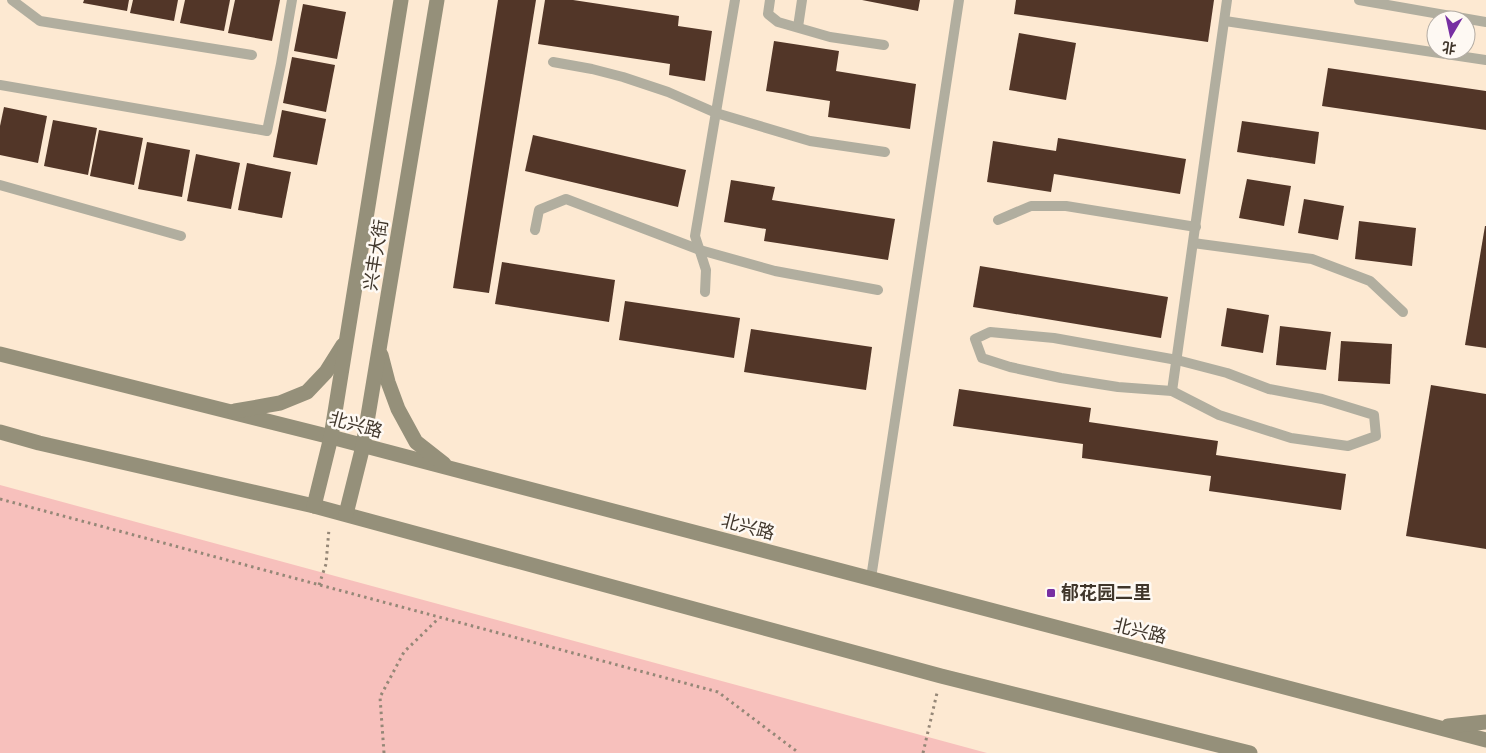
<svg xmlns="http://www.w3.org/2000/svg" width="1486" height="753" viewBox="0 0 1486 753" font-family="Jost,'Noto Sans SC',sans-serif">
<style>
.green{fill:#f7c0bc}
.building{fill:#523628}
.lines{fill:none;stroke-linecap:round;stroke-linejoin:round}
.path{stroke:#958777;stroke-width:3;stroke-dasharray:2.5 4;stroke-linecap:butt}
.lane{stroke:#b1ae9f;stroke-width:10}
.secondary{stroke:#95907a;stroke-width:15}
.poi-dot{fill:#772fa2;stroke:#fef9f3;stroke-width:2}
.labels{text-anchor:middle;stroke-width:5;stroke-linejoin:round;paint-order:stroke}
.street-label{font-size:18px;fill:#40362b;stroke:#fef9f3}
.poi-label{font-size:18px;font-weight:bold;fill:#40362b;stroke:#fef9f3;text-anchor:start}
</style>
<rect width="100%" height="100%" fill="#fde9d2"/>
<polygon class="green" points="0,485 987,753 0,753"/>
<g class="building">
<polygon points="84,0 129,0 127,11 83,3"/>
<polygon points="133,0 178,0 174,21 130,13"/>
<polygon points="185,0 230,0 224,31 180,23"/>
<polygon points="235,0 280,0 272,41 228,33"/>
<polygon points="498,0 536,0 489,293 453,288"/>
<polygon points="545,0 573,0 679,16 678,26 712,31 705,81 669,75 670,64 538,44"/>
<polygon points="862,0 920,0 918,11"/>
<polygon points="1016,0 1214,0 1208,42 1014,14"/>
<polygon points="303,4 346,12 337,59 294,51"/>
<polygon points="1019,33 1076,43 1066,100 1009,90"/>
<polygon points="774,41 839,51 836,71 916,84 910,129 828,117 830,101 766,91"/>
<polygon points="292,57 335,65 326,112 283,103"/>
<polygon points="1328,68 1486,91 1486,130 1322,106"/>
<polygon points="4,107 47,116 38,163 0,155 0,126"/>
<polygon points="282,110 326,119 317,165 273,157"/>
<polygon points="53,120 97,128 88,175 44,166"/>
<polygon points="1242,121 1319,132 1315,164 1237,152"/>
<polygon points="99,130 143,138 134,185 90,176"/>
<polygon points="533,135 686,170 678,207 525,171"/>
<polygon points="1058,138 1186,159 1180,194 1054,174 1051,192 987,182 993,141 1056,151"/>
<polygon points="147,142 190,150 182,197 138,189"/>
<polygon points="196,154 240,163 231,209 187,201"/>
<polygon points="247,163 291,172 282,218 238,210"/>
<polygon points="1247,179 1291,186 1284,226 1239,218"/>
<polygon points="731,180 775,187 772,200 895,219 888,260 764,241 766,229 724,222"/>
<polygon points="1304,199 1344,206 1338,240 1298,233"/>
<polygon points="1359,221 1416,228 1412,266 1355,259"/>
<polygon points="1485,226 1486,226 1486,348 1465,345"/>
<polygon points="502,262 615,280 609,322 495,304"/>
<polygon points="980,266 1168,297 1161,338 973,307"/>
<polygon points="625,301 740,318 734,358 619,340"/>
<polygon points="1227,308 1269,315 1263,353 1221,346"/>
<polygon points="1280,326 1331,332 1326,370 1276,365"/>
<polygon points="751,329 872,347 866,390 744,372"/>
<polygon points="1341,341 1392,344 1390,384 1338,381"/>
<polygon points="1431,385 1486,394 1486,549 1406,536"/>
<polygon points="959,389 1091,408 1089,422 1218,441 1216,455 1346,474 1341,510 1209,491 1211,476 1082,458 1083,444 953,426"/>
</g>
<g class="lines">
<g class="path">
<polyline points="0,499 718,692 799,753"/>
<polyline points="319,585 326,564 329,529"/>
<polyline points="384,753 380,697 404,652 439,618"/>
<polyline points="923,753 937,693"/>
</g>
<g class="lane">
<polyline points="12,0 40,21 252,55"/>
<polyline points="770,0 768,14 778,22 830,37 884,45"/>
<polyline points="1359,0 1486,22"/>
<polyline points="1225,21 1486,60"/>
<polyline points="798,27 802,0"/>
<polyline points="553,62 592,69 623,77 668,92 716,113 810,141 885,152"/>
<polyline points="0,85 267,131 281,64 292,0"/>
<polyline points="0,185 181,236"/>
<polyline points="998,220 1031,206 1066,206 1196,227"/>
<polyline points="535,230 539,210 566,199 700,250 775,271 878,290"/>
<polyline points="1193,243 1312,259 1370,281 1403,312"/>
<polyline points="705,292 706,270 695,236 735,0"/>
<polygon points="990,332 1054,338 1177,360 1227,373 1269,389 1322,399 1374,415 1376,436 1348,446 1291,438 1219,415 1172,391 1118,387 1061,378 1010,367 982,358 975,339"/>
<polyline points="1172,391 1227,0"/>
<polyline points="871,578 959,0"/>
</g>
<g class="secondary">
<polyline points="0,354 331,437 1486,740"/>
<polyline points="381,355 388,382 398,409 416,442 444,464"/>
<polyline points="235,411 280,403 307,392 326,372 343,345"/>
<polyline points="0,432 39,443 314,506 941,676 1250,753"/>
<polyline points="314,506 331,437 401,0"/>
<polyline points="346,514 363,446 437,0"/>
<polyline points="1448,726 1486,722"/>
</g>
</g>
<rect class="poi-dot" x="1046" y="588" width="10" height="10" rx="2.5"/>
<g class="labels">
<g class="street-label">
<text transform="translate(376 255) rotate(-81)" y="6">兴丰大街</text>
<text transform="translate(356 425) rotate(15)" y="6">北兴路</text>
<text transform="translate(748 527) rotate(15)" y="6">北兴路</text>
<text transform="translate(1140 631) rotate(14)" y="6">北兴路</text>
</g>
<g class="poi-label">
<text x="1061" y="599">郁花园二里</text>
</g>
</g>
<g transform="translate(1451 35) rotate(189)"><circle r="24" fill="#fef9f3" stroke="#b2aba3"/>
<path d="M0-4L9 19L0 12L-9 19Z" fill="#772fa2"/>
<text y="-8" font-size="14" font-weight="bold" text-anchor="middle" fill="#40362b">北</text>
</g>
</svg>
